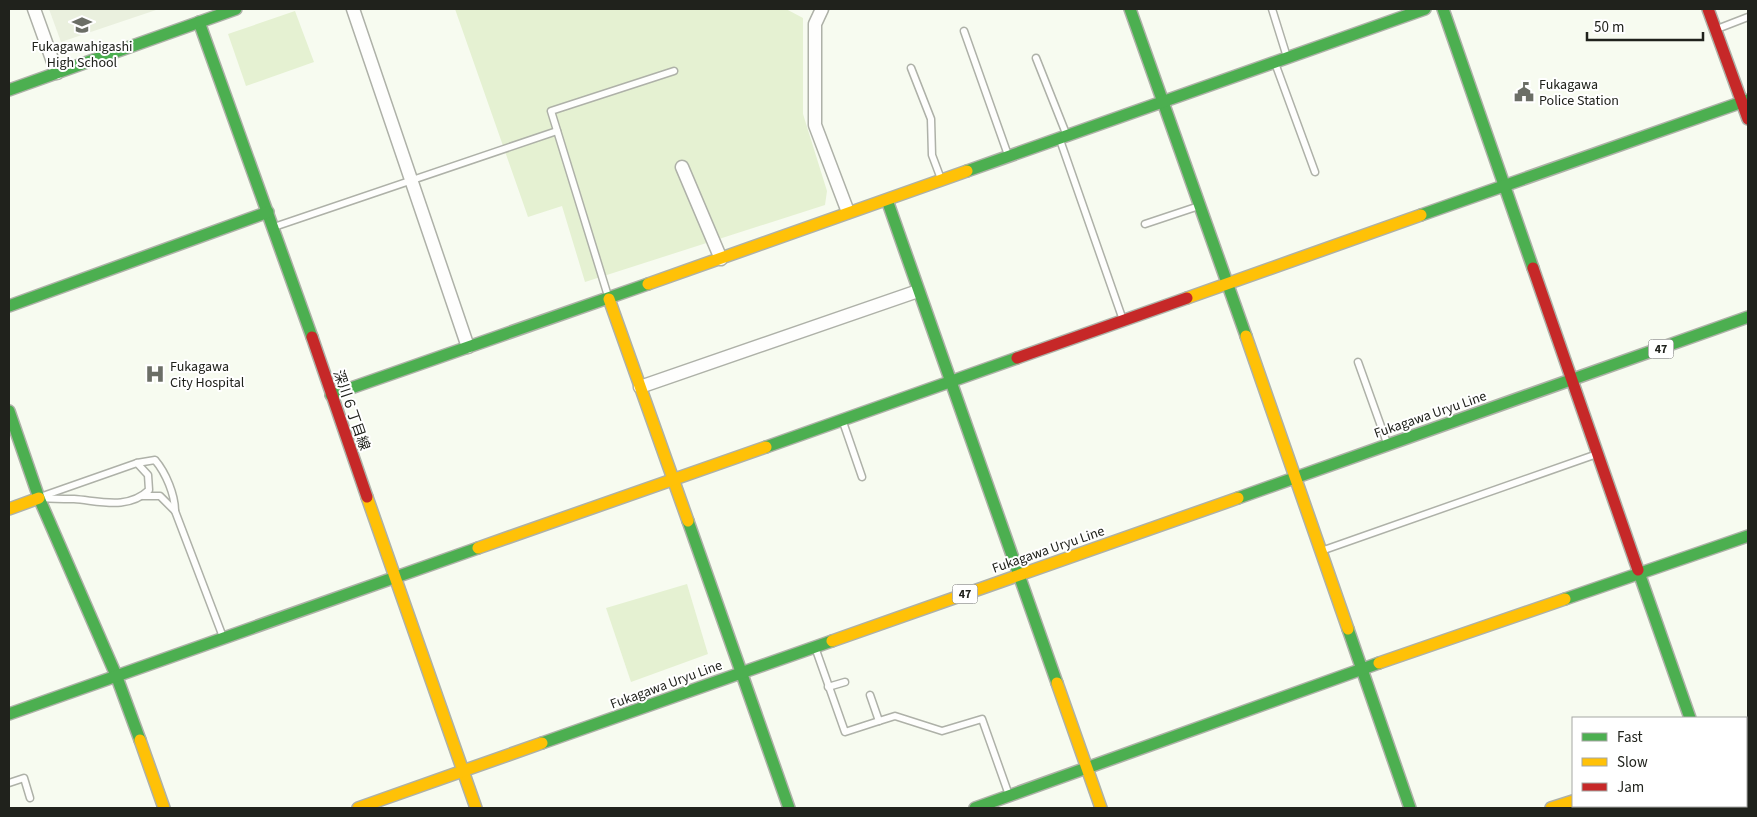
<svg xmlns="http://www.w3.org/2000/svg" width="1757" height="817" viewBox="0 0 1757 817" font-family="'Source Sans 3','Noto Sans JP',sans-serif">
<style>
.built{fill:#eaf0de}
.green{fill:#e5f1d2}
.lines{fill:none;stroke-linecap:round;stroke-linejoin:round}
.lane-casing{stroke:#aeb1a8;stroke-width:9}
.street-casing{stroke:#aeb1a8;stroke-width:15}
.fast-casing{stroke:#aeb1a8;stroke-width:14}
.slow-casing{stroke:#aeb1a8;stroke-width:14}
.jam-casing{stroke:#aeb1a8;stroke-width:14}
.lane{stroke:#fefefd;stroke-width:6}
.street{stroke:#fefefd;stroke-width:12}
.fast{stroke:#4caf50;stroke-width:11}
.slow{stroke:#ffc107;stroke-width:11}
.jam{stroke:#c62828;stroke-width:11}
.labels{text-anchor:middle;stroke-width:4;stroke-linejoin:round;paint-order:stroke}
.shield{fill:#fff;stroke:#636460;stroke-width:1}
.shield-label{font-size:12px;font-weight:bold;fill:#20221c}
.poi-label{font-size:14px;fill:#20221c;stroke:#fff;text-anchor:start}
.street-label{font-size:14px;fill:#20221c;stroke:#fff}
</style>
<rect width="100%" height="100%" fill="#f7fbf0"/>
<polygon class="built" points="49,9 159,9 61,42"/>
<g class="green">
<polygon points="455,9 786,9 803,18 803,114 827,191 825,205 585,282 562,206 528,217"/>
<polygon points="295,11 314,62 246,86 228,34"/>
<polygon points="687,584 708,654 631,682 606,608"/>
</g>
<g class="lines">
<defs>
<g id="lane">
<polyline points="1272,9 1287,57"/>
<polyline points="1717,29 1748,17"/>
<polyline points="964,31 1008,155"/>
<polyline points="1036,58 1067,136"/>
<polyline points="1275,63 1315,172"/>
<polyline points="911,68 931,119 932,155 941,179"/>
<polyline points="1060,140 1123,320"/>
<polyline points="1145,224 1199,206"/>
<polyline points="274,227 557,131"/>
<polyline points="608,296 551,111 674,71"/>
<polyline points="1358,362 1387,443"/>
<polyline points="843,422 862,477"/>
<polyline points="143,496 160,496 175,511"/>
<path d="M40,497L137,463L155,460C166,473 175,495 175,511L223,637"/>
<path d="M43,498C53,499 64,499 74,499C100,501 128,510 149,490L148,475L137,463"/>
<polyline points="1324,550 1597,454"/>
<polyline points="816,650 845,732 879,721 870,695"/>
<polyline points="828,687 845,682"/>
<polyline points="879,721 895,716 942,731 982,719 1009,795"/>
<polyline points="9,783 24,778 30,798"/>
<polyline points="1635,806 1636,808"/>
</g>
<g id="street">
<polyline points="34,9 57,73"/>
<polyline points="353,9 468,347"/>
<polyline points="822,9 815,24 815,125 848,212"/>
<polyline points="682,167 721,259"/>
<polyline points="640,387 918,291"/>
</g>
<g id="fast">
<polyline points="1130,9 1246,336"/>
<polyline points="1443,9 1533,268"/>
<polyline points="199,22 312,337"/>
<polyline points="9,90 236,9"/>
<polyline points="967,171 1425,9"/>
<polyline points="887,200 1057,683"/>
<polyline points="1421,215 1748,100"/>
<polyline points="9,306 268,212"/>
<polyline points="331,395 648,284"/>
<polyline points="9,411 39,498 116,675 140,740"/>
<polyline points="766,447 1017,358"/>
<polyline points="1238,498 1748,317"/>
<polyline points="688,521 789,808"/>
<polyline points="1638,570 1690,718"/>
<polyline points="1565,599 1748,536"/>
<polyline points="1348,629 1410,808"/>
<polyline points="9,714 478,548"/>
<polyline points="542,743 832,641"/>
<polyline points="975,808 1379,663"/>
</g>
<g id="slow">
<polyline points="648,284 967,171"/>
<polyline points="1187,298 1421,215"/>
<polyline points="609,299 688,521"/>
<polyline points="1246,336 1348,629"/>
<polyline points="367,497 476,808"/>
<polyline points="9,509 39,498"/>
<polyline points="478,548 766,447"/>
<polyline points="832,641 1238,498"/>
<polyline points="1379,663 1565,599"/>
<polyline points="1057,683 1101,808"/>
<polyline points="140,740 164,808"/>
<polyline points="358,808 542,743"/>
<polyline points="1551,808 1573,801"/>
</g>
<g id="jam">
<polyline points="1708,9 1748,119"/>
<polyline points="1533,268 1638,570"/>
<polyline points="312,337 367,497"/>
<polyline points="1017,358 1187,298"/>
<polyline points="1746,740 1748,739"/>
<polyline points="1721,806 1722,808"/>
</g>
</defs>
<use href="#lane" class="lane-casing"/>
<use href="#street" class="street-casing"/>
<use href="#fast" class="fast-casing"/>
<use href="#slow" class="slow-casing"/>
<use href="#jam" class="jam-casing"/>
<use href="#lane" class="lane"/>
<use href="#street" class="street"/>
<use href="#fast" class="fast"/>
<use href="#slow" class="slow"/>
<use href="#jam" class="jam"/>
</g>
<defs>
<symbol id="school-bare" viewBox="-9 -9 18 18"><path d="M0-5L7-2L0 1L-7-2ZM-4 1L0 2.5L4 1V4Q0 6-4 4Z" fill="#6b6e66" stroke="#fff" stroke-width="2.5" paint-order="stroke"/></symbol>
<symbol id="civic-bare" viewBox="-9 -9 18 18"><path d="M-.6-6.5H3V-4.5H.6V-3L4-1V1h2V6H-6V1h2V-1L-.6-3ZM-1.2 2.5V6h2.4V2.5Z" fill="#6b6e66" stroke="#fff" stroke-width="2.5" paint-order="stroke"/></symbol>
<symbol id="hospital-bare" viewBox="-9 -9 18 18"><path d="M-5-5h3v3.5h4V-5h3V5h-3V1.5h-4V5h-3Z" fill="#6b6e66" stroke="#fff" stroke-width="2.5" paint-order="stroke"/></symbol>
</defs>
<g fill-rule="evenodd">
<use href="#school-bare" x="68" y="11" width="28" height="28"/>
<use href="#civic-bare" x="1510" y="78" width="28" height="28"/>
<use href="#hospital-bare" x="141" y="360" width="28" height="28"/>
</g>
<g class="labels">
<g class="shield">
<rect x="1648.5" y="339.5" width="25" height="19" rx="4"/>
<rect x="952.5" y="584.5" width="25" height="19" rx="4"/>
</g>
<g class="shield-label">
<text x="1661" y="353">47</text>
<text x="965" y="598">47</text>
</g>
<g class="poi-label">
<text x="82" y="51" text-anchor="middle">Fukagawahigashi<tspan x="82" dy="16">High School</tspan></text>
<text x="1539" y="89">Fukagawa<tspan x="1539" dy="16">Police Station</tspan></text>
<text x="170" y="371">Fukagawa<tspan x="170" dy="16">City Hospital</tspan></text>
</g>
<g class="street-label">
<text transform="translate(352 410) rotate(71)" y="5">深川６丁目線</text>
<text transform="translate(1430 414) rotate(-19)" y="5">Fukagawa Uryu Line</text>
<text transform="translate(1048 549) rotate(-19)" y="5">Fukagawa Uryu Line</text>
<text transform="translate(666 684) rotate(-20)" y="5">Fukagawa Uryu Line</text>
</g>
</g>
<rect width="1757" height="817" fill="none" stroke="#20221c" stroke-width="20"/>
<rect x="1572" y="717" width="175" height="90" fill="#ffffff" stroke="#a6a7a4"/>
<rect x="1582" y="733" width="25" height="8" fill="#4caf50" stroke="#a6a7a4"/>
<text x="1617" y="742" font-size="15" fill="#20221c">Fast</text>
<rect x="1582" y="758" width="25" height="8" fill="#ffc107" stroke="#a6a7a4"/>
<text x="1617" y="767" font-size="15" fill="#20221c">Slow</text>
<rect x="1582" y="783" width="25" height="8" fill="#c62828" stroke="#a6a7a4"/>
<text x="1617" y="792" font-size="15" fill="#20221c">Jam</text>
<path d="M1587 32v8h116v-8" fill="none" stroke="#20221c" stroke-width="2.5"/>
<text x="1594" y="32" font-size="15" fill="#20221c" stroke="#ffffff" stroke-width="4" paint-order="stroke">50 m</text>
</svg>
